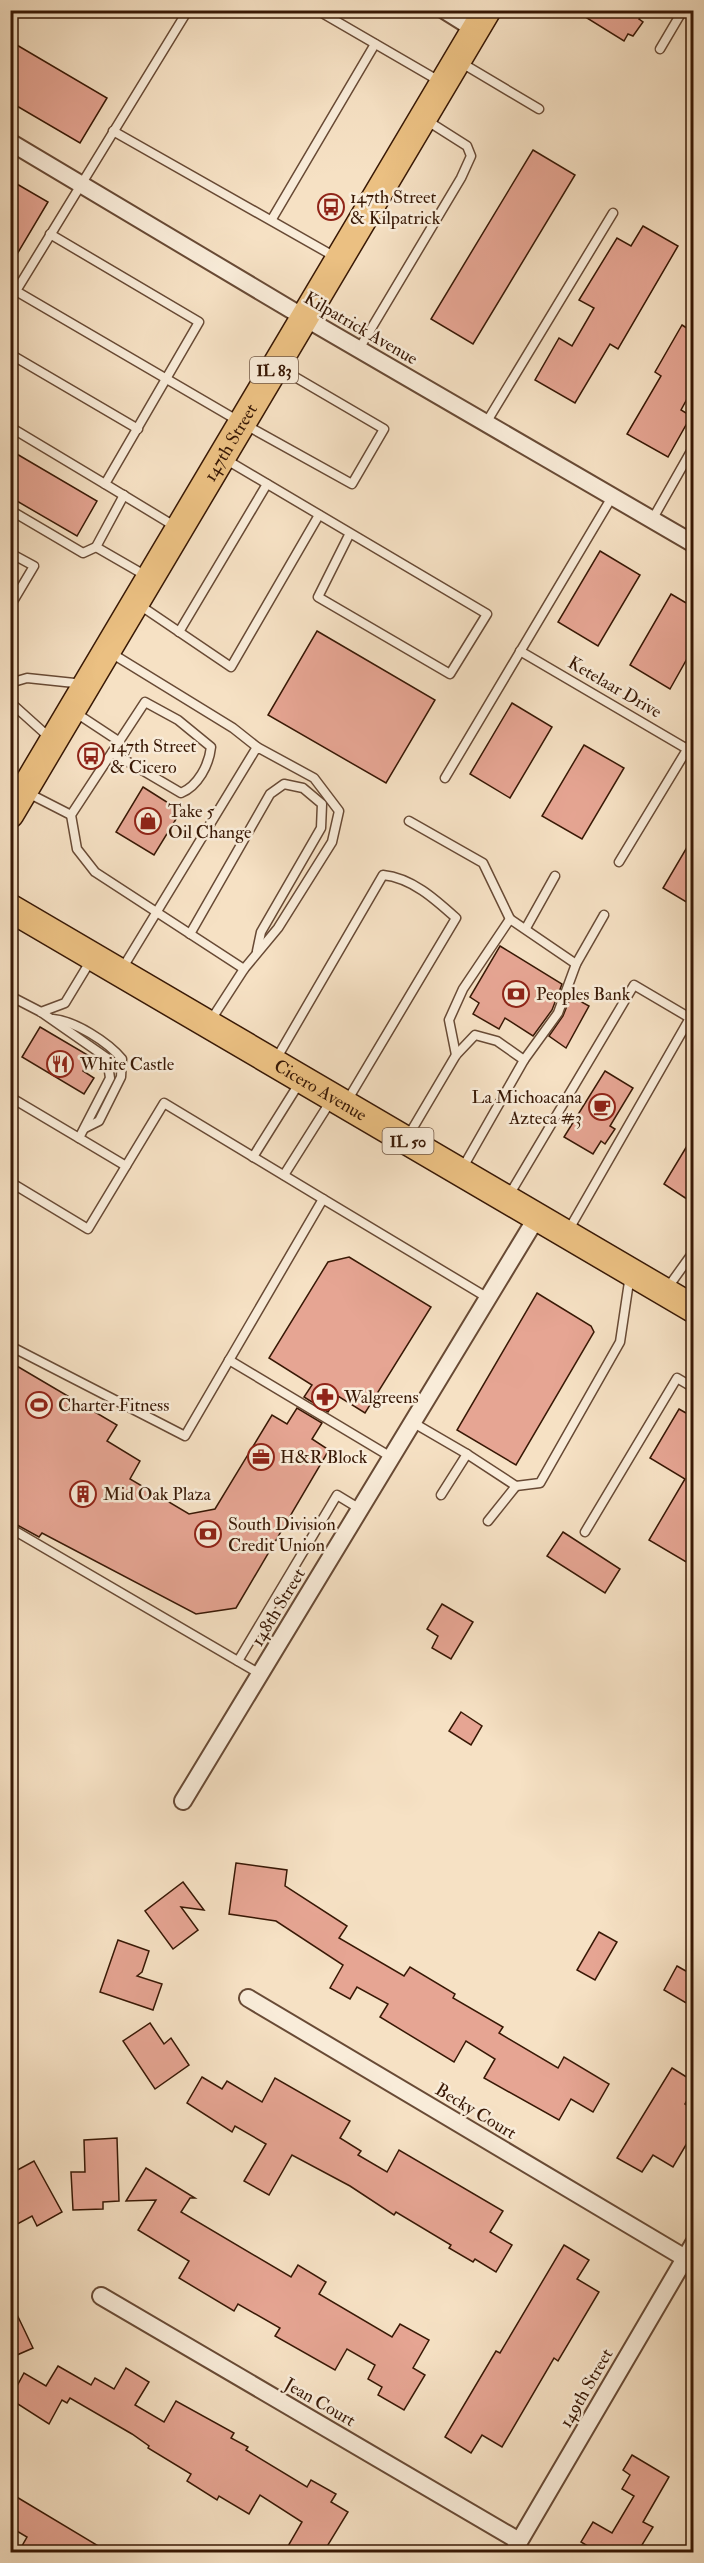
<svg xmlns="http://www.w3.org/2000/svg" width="704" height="2563" viewBox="0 0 704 2563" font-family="'IM FELL Double Pica',serif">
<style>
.building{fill:#e6a593;stroke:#381805;stroke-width:1.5}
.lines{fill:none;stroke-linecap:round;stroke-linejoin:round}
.lane-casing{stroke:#684a35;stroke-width:11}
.street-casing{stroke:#684a35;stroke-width:20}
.primary-casing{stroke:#381805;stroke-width:30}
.lane{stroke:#f9ecd9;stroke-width:8}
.street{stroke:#f9ecd9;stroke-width:16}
.primary{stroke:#ebc082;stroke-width:27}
.labels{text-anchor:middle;stroke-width:5;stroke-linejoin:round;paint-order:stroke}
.shield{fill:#f9ecd9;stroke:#725845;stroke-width:1.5}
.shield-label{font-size:16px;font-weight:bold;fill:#381805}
.poi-label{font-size:18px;fill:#381805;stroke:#f9ecd9;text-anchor:start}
.street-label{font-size:18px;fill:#381805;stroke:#f9ecd9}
</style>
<rect width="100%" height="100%" fill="#f6e1c4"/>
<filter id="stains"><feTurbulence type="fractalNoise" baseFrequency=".00333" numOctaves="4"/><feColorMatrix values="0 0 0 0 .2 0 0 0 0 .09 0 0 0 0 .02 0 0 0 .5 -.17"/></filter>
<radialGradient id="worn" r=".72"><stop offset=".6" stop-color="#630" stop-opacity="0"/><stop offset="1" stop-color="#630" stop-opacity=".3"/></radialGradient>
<g class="building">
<polygon points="574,10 645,10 639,19 643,22 633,36 628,34 624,41"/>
<polygon points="10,41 107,98 80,143 10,102"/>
<polygon points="533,150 575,175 473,344 431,319"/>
<polygon points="10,180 48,202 10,266"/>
<polygon points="643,226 678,246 618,349 610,344 575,403 535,380 559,338 572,346 594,308 579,300 617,238 631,246"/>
<polygon points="682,325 693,332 693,388 681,410 691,416 668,457 627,434 661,376 655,372"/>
<polygon points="10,450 97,501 77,536 10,497"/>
<polygon points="600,551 640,575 598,646 558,622"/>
<polygon points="671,594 693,607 693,648 670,689 630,665"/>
<polygon points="317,631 435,700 386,783 268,715"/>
<polygon points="512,703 552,727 510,798 470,774"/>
<polygon points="584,745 624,768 582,839 542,816"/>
<polygon points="143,787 181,811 154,855 116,832"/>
<polygon points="693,837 693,906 663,888"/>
<polygon points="500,946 562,984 552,1010 533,1036 505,1018 499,1029 473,1014 479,1003 470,997"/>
<polygon points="571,996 589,1006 566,1048 549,1036 563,1016"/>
<polygon points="40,1027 91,1057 83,1071 94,1078 84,1094 22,1057"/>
<polygon points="605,1071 633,1088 610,1126 615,1129 605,1144 601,1141 593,1154 564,1137"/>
<polygon points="693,1136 693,1203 664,1184"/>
<polygon points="349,1257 431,1307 365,1413 338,1396 328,1412 304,1397 312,1385 269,1358 328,1262"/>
<polygon points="537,1293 591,1326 594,1332 516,1465 457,1430"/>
<polygon points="10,1362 117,1425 107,1441 140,1461 130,1479 189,1514 215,1509 272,1415 287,1424 297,1408 322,1423 312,1439 329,1450 236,1608 196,1614 42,1533 39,1537 10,1521"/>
<polygon points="679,1409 693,1417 693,1566 649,1540 685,1479 650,1458"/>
<polygon points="563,1532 620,1569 605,1593 547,1556"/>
<polygon points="442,1604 473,1622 451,1659 432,1648 438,1636 427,1629"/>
<polygon points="461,1712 482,1726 471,1745 449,1731"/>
<polygon points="236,1863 287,1870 285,1886 347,1926 339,1938 404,1976 410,1967 455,1994 453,1998 503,2027 499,2033 558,2068 564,2057 609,2084 593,2112 571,2099 559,2120 484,2078 495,2059 466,2041 454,2062 380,2017 388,2004 357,1987 350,1999 330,1988 343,1965 276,1921 229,1914"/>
<polygon points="183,1882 204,1910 181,1907 198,1930 173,1949 145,1911"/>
<polygon points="599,1932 617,1942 595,1980 577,1970"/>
<polygon points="118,1940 149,1951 142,1972 137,1976 162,1984 153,2010 100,1992"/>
<polygon points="677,1966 693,1975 693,2007 664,1990"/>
<polygon points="150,2023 164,2044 171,2038 189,2065 155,2089 123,2041"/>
<polygon points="672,2068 693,2081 693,2089 685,2104 693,2109 693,2133 673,2167 653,2155 642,2172 617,2158"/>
<polygon points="202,2077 222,2089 227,2081 262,2102 275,2078 350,2121 340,2138 361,2151 358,2155 387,2172 399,2150 503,2211 490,2232 512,2245 496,2272 475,2259 473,2262 449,2248 451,2245 396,2212 394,2215 350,2186 292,2155 269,2195 244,2181 266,2144 235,2126 232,2132 187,2103"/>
<polygon points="117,2138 119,2201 103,2202 103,2209 73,2210 71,2172 85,2172 84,2140"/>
<polygon points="34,2161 62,2212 37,2226 32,2216 10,2228 10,2174"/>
<polygon points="146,2168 195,2198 190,2198 181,2212 291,2277 298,2265 326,2282 319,2294 392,2337 400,2324 429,2340 413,2368 425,2375 404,2410 378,2395 382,2387 368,2379 375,2365 347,2349 335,2370 275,2336 280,2328 238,2304 234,2311 179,2278 189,2261 138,2230 156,2200 126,2201"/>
<polygon points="564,2245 589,2260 577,2279 599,2292 558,2361 554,2358 502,2447 482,2435 471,2453 445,2437 496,2351 500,2353"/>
<polygon points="10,2300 33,2348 10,2358"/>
<polygon points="58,2366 91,2385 95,2378 114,2389 126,2368 149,2382 135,2405 164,2422 176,2401 234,2433 231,2438 248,2447 246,2450 307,2487 311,2480 336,2494 331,2502 348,2512 323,2553 284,2553 302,2522 260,2495 249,2514 219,2496 217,2500 187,2481 191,2474 148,2448 149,2446 132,2434 70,2398 67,2403 62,2400 49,2424 10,2399 24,2373 46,2386"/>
<polygon points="632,2455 669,2477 643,2522 653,2527 637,2553 599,2553 581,2542 593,2522 612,2533 634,2496 622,2489 630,2475 623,2470"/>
<polygon points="10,2493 110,2553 18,2553 27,2537 10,2527"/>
</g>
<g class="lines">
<defs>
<g id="lane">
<polyline points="188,10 16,291 242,423 352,484 384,429 278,367"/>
<polyline points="317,10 441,82"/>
<polyline points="660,49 683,10"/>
<polyline points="460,62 539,109"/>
<polyline points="113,131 337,258"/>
<polyline points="272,219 375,44"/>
<polyline points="50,234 199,322 105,484 176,527"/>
<polyline points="359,349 461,178 471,156 467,146 426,120"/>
<polyline points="10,354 138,429"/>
<polyline points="486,423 613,213"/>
<polyline points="10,427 105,484"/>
<polyline points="225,459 487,614 450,674 318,597 350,533"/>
<polyline points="10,510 83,553 96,547 124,495"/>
<polyline points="652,520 694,446"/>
<polyline points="96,547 148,577"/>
<polyline points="10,553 34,566 12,603 10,602"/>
<polyline points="138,604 231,667 319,515"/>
<polyline points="179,632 267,484"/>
<polyline points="520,651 694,753"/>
<polyline points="111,653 233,728 257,747"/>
<polyline points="10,683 27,678 84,684"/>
<polyline points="10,702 50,738"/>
<polyline points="76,713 120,742"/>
<path d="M113,753L181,793C198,786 209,765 211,747L178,720L145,702L71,815L77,849L95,872L244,969"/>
<polyline points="445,778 612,497"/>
<polyline points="26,792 71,815"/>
<polyline points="409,821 483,863 510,919"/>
<polyline points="619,862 694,738"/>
<polyline points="526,928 555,876"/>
<polyline points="190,934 270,794 284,784 303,788 322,804 321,828 261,932 257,951"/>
<polyline points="576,964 604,915"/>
<polyline points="122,969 257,747 314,778 339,811 332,842 278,928 244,969 211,1020"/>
<polyline points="10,996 41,1012 107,1058 110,1078 79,1138 10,1097"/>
<polyline points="41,1012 65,1003 91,960"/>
<path d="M53,1019C75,1021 108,1042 122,1059L121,1077L99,1121L85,1128"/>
<polyline points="456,1055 449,1020 463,989 510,919 576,964 558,1013 524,1060"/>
<path d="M275,1061L383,875C412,878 435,899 456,918L347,1101"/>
<polyline points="79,1138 126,1166"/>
<polyline points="407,1138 456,1055 475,1035 497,1041 524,1060 462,1169"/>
<polyline points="253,1157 300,1082"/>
<polyline points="284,1175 332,1099"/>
<polyline points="10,1182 88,1229 164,1103 323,1199"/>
<polyline points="508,1197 634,985 690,1018 568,1231"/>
<polyline points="666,1290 694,1251"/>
<polyline points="10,1346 185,1436 323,1199 488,1298"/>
<polyline points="229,1360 391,1457"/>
<polyline points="412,1422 467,1454 516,1486 488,1521"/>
<polyline points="516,1486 540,1483 620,1342 630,1275"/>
<polyline points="441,1495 467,1454"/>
<polyline points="10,1528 260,1674"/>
<polyline points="585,1532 677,1378 694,1388"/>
<polyline points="238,1661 337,1495 360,1509"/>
</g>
<g id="street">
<polyline points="444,10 476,30"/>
<polyline points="10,142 305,318 694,544"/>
<polyline points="183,1801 537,1217"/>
<polyline points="248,1998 685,2258"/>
<polyline points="101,2296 519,2541"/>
<polyline points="513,2552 694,2243"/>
</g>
<g id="primary">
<path id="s1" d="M10,814L487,10"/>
<path id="s2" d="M10,908L694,1309"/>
</g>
</defs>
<use href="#lane" class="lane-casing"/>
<use href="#street" class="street-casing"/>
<use href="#primary" class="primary-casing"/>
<use href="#lane" class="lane"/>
<use href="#street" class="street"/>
<use href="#primary" class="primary"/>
</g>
<defs>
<symbol id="bus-ring" viewBox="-11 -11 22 22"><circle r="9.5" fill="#f9ecd9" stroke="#8f2418" stroke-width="1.5"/><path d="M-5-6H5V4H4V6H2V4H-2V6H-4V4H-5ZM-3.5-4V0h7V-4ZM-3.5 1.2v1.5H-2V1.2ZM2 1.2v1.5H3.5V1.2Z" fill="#8f2418"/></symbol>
<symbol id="shop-ring" viewBox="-11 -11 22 22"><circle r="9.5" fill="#f9ecd9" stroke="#8f2418" stroke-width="1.5"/><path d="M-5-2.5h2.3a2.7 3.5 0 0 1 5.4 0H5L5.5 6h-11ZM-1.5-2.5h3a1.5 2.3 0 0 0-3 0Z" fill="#8f2418"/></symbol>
<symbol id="bank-ring" viewBox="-11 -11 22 22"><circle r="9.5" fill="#f9ecd9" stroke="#8f2418" stroke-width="1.5"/><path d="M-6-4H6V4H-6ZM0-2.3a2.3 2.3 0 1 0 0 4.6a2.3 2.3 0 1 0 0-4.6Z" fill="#8f2418"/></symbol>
<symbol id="restaurant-ring" viewBox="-11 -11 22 22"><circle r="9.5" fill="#f9ecd9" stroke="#8f2418" stroke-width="1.5"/><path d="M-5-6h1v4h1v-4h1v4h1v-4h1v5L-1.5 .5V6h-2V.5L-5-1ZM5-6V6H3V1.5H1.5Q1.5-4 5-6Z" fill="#8f2418"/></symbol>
<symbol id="cafe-ring" viewBox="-11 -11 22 22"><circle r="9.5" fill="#f9ecd9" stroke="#8f2418" stroke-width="1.5"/><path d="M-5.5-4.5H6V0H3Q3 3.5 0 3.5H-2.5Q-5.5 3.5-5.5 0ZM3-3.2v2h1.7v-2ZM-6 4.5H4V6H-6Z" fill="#8f2418"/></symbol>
<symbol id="pharmacy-ring" viewBox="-11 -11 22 22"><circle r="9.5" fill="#f9ecd9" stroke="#8f2418" stroke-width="1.5"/><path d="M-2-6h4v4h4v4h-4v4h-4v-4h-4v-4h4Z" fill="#8f2418"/></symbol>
<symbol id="stadium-ring" viewBox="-11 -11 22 22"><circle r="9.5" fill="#f9ecd9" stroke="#8f2418" stroke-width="1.5"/><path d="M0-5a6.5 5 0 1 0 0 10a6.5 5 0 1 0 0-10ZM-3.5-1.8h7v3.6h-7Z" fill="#8f2418"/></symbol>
<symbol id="office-ring" viewBox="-11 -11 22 22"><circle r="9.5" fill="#f9ecd9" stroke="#8f2418" stroke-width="1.5"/><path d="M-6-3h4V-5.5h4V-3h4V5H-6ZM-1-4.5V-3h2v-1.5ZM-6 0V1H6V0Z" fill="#8f2418"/></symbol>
<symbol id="building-ring" viewBox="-11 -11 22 22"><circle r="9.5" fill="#f9ecd9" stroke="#8f2418" stroke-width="1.5"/><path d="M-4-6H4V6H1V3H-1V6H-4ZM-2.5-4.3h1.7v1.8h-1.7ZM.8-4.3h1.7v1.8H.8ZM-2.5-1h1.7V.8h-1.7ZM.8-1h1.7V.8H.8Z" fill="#8f2418"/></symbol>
</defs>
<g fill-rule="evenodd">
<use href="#bus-ring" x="316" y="192" width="30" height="30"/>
<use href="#bus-ring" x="76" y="741" width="30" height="30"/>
<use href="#shop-ring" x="133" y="806" width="30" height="30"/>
<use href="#bank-ring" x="501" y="979" width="30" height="30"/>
<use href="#restaurant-ring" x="45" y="1049" width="30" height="30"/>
<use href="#cafe-ring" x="587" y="1092" width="30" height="30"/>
<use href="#pharmacy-ring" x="310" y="1382" width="30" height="30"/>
<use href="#stadium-ring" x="24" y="1390" width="30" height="30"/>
<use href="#office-ring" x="246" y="1442" width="30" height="30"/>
<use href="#building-ring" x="68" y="1479" width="30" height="30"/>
<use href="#bank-ring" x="193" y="1519" width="30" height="30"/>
</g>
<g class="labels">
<g class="shield">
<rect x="250" y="357" width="48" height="26" rx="4.5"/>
<rect x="382.5" y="1128" width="51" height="26" rx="4.5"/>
</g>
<g class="shield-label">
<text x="274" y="376">IL 83</text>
<text x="408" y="1147">IL 50</text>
</g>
<g class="poi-label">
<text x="350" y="203">147th Street<tspan x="350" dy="21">&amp; Kilpatrick</tspan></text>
<text x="110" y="752">147th Street<tspan x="110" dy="21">&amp; Cicero</tspan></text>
<text x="168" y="817">Take 5<tspan x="168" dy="21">Oil Change</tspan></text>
<text x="536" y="1000">Peoples Bank</text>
<text x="80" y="1070">White Castle</text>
<text x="582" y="1103" text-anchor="end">La Michoacana<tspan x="582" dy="21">Azteca #3</tspan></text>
<text x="344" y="1403">Walgreens</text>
<text x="58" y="1411">Charter Fitness</text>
<text x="280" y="1463">H&amp;R Block</text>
<text x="103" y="1500">Mid Oak Plaza</text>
<text x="228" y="1530">South Division<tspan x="228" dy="21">Credit Union</tspan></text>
</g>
<g class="street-label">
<text transform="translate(361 328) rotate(30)" y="6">Kilpatrick Avenue</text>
<text dy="6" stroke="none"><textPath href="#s1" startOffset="432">147th Street</textPath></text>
<text transform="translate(615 687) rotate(30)" y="6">Ketelaar Drive</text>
<text dy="6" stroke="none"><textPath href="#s2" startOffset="360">Cicero Avenue</textPath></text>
<text transform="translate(278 1607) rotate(-59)" y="6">148th Street</text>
<text transform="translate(476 2111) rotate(31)" y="6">Becky Court</text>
<text transform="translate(586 2388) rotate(-60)" y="6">149th Street</text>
<text transform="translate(320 2402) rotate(30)" y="6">Jean Court</text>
</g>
</g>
<rect width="704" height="2563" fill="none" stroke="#f6e1c4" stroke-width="36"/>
<rect x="12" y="12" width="680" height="2539" fill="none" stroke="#381805" stroke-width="3"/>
<rect x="18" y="18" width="668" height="2527" fill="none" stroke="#381805" stroke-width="1.5"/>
<rect width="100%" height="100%" filter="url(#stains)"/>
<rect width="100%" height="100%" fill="url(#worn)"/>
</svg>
